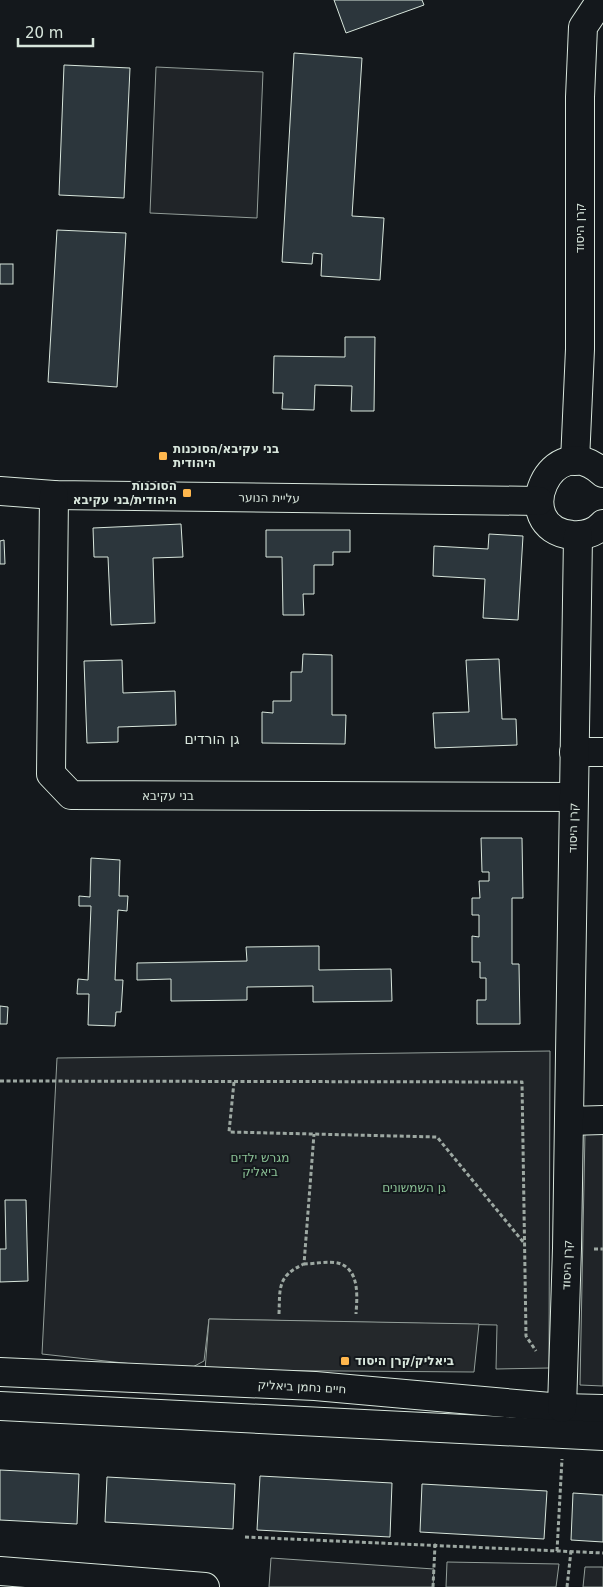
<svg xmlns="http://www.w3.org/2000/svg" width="603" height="1587" viewBox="0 0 603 1587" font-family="'DejaVu Sans',Heebo,sans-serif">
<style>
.green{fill:#202428;stroke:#939e99}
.parking{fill:#24282b;stroke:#939e99}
.building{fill:#2c363c;stroke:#d8e6dc}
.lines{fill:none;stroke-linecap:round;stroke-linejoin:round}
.minor-casing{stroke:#d8e6dc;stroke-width:30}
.path{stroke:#9da8a2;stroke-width:3;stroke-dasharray:4 2.5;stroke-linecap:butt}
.minor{stroke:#14181c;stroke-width:28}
.poi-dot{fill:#ffb74d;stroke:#14181c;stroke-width:2}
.labels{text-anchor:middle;stroke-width:4;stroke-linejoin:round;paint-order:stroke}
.street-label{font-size:12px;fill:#d8e6dc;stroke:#14181c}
.poi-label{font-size:12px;font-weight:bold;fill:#d8e6dc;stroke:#14181c;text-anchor:start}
.park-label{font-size:12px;fill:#8ac095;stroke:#14181c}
.neighbourhood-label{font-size:14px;fill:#d8e6dc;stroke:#14181c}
</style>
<rect width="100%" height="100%" fill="#14181c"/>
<g class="green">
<polygon points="156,67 263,72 257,218 150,213"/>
<polygon points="550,1051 549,1368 496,1369 497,1325 209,1319 204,1361 187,1370 42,1354 57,1058"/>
<polygon points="585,1132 603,1132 603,1386 580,1385"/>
<polygon points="271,1558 434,1569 433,1587 269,1587"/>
<polygon points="447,1562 559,1564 556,1587 446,1587"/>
<polygon points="585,1567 603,1567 603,1587 583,1587"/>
</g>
<polygon class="parking" points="209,1319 479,1324 474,1372 205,1370"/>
<g class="building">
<polygon points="334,0 422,0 424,5 346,33"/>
<polygon points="294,53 362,58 352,216 384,218 380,280 321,276 322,254 313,253 312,264 282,262"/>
<polygon points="64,65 130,68 124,198 59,195"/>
<polygon points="57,230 126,233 117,387 48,382"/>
<rect x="0" y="264" width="13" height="20"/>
<polygon points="345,337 375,337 374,411 351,411 352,386 315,385 314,410 282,409 283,393 273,393 274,356 345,357"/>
<polygon points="181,524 183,557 153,558 155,623 111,625 108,557 94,557 93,528"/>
<polygon points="266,530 350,530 350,552 333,552 333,565 314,565 314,594 303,594 304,615 283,615 282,557 266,557"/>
<polygon points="489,534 523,536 518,620 483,618 485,579 433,576 434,546 488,549"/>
<polygon points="4,540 5,564 0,564 0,541"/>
<polygon points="303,654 332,655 332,715 346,715 345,744 262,743 262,712 273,713 273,701 291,701 291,672 302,672"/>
<polygon points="499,659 502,719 516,719 517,745 435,748 433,713 469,712 466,660"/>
<polygon points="122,660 123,693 175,691 176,725 118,727 118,742 87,743 84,661"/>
<polygon points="481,838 522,838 523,898 512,898 512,964 519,964 520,1024 477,1024 477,1000 486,1000 486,978 480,978 480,962 472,962 472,936 479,937 479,915 472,915 472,898 480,898 479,881 489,881 489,872 482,872"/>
<polygon points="91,858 120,860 119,896 128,896 127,911 118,910 115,980 123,980 121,1012 116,1012 115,1026 88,1025 89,994 77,994 78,979 88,980 91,906 79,906 79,896 90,897"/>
<polygon points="319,946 319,970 391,969 392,1001 313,1002 313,986 247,987 247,1000 171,1001 171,979 137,980 137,963 247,961 246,947"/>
<polygon points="0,1006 8,1007 7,1024 0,1024"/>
<polygon points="5,1200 26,1200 28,1281 0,1282 0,1249 6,1249"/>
<polygon points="0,1470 79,1474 77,1524 0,1520"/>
<polygon points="260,1476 392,1483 390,1537 257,1530"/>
<polygon points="107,1477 235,1484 233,1529 105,1522"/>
<polygon points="422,1484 547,1491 544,1539 420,1532"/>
<polygon points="573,1493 603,1495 603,1542 571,1540"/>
</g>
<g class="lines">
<defs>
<g id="minor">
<polyline points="575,461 580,349 580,97 583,27 601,0"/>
<path d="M603,473C551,425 507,528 572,535C584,536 595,533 603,524"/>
<polyline points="0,491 54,495 539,501"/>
<polyline points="54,495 51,774 71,795 573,797"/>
<polyline points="574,752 603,752"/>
<polyline points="569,1121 603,1120"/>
<polyline points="0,1372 315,1386 562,1408 603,1409"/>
<polyline points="0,1406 603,1436"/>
<polyline points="562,1408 567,1248 578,536"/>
<polyline points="0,1571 205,1587"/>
</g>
</defs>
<use href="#minor" class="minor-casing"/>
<g class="path">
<polyline points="0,1081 522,1082 526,1336 536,1351"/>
<polyline points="234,1082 229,1132 437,1137 524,1243"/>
<polyline points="594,1249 603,1249"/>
<path d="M304,1264C314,1264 331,1260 341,1264C360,1272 357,1298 356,1314"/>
<path d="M279,1314C280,1288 277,1276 304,1264L314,1134"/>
<polyline points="245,1537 603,1553"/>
<polyline points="557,1551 562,1459"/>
<polyline points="433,1587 435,1545 437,1545"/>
<polyline points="567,1587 571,1551"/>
</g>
<use href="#minor" class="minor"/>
</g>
<g class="poi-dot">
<rect x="158" y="451" width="10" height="10" rx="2.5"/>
<rect x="182" y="488" width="10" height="10" rx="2.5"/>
<rect x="340" y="1356" width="10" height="10" rx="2.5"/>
</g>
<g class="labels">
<g class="street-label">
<text transform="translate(580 228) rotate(-90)" y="4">קרן היסוד</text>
<text transform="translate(269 498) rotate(1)" y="4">עליית הנוער</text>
<text x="168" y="800">בני עקיבא</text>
<text transform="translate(573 828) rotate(-89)" y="4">קרן היסוד</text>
<text transform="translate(567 1265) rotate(-88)" y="4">קרן היסוד</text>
<text transform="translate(302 1387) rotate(3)" y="4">חיים נחמן ביאליק</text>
</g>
<g class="poi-label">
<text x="173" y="453">בני עקיבא/הסוכנות<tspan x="173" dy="14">היהודית</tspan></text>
<text x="177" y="490" text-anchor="end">הסוכנות<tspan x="177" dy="14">היהודית/בני עקיבא</tspan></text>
<text x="355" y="1365">ביאליק/קרן היסוד</text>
</g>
<g class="park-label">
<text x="260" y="1162">מגרש ילדים<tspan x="260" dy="14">ביאליק</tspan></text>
<text x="414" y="1192">גן השמשונים</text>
</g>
<g class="neighbourhood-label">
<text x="212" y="744">גן הורדים</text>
</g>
</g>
<path d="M18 38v8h75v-8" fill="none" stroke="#d8e6dc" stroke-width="2.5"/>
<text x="25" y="38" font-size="15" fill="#d8e6dc" stroke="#14181c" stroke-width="4" paint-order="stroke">20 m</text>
</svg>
